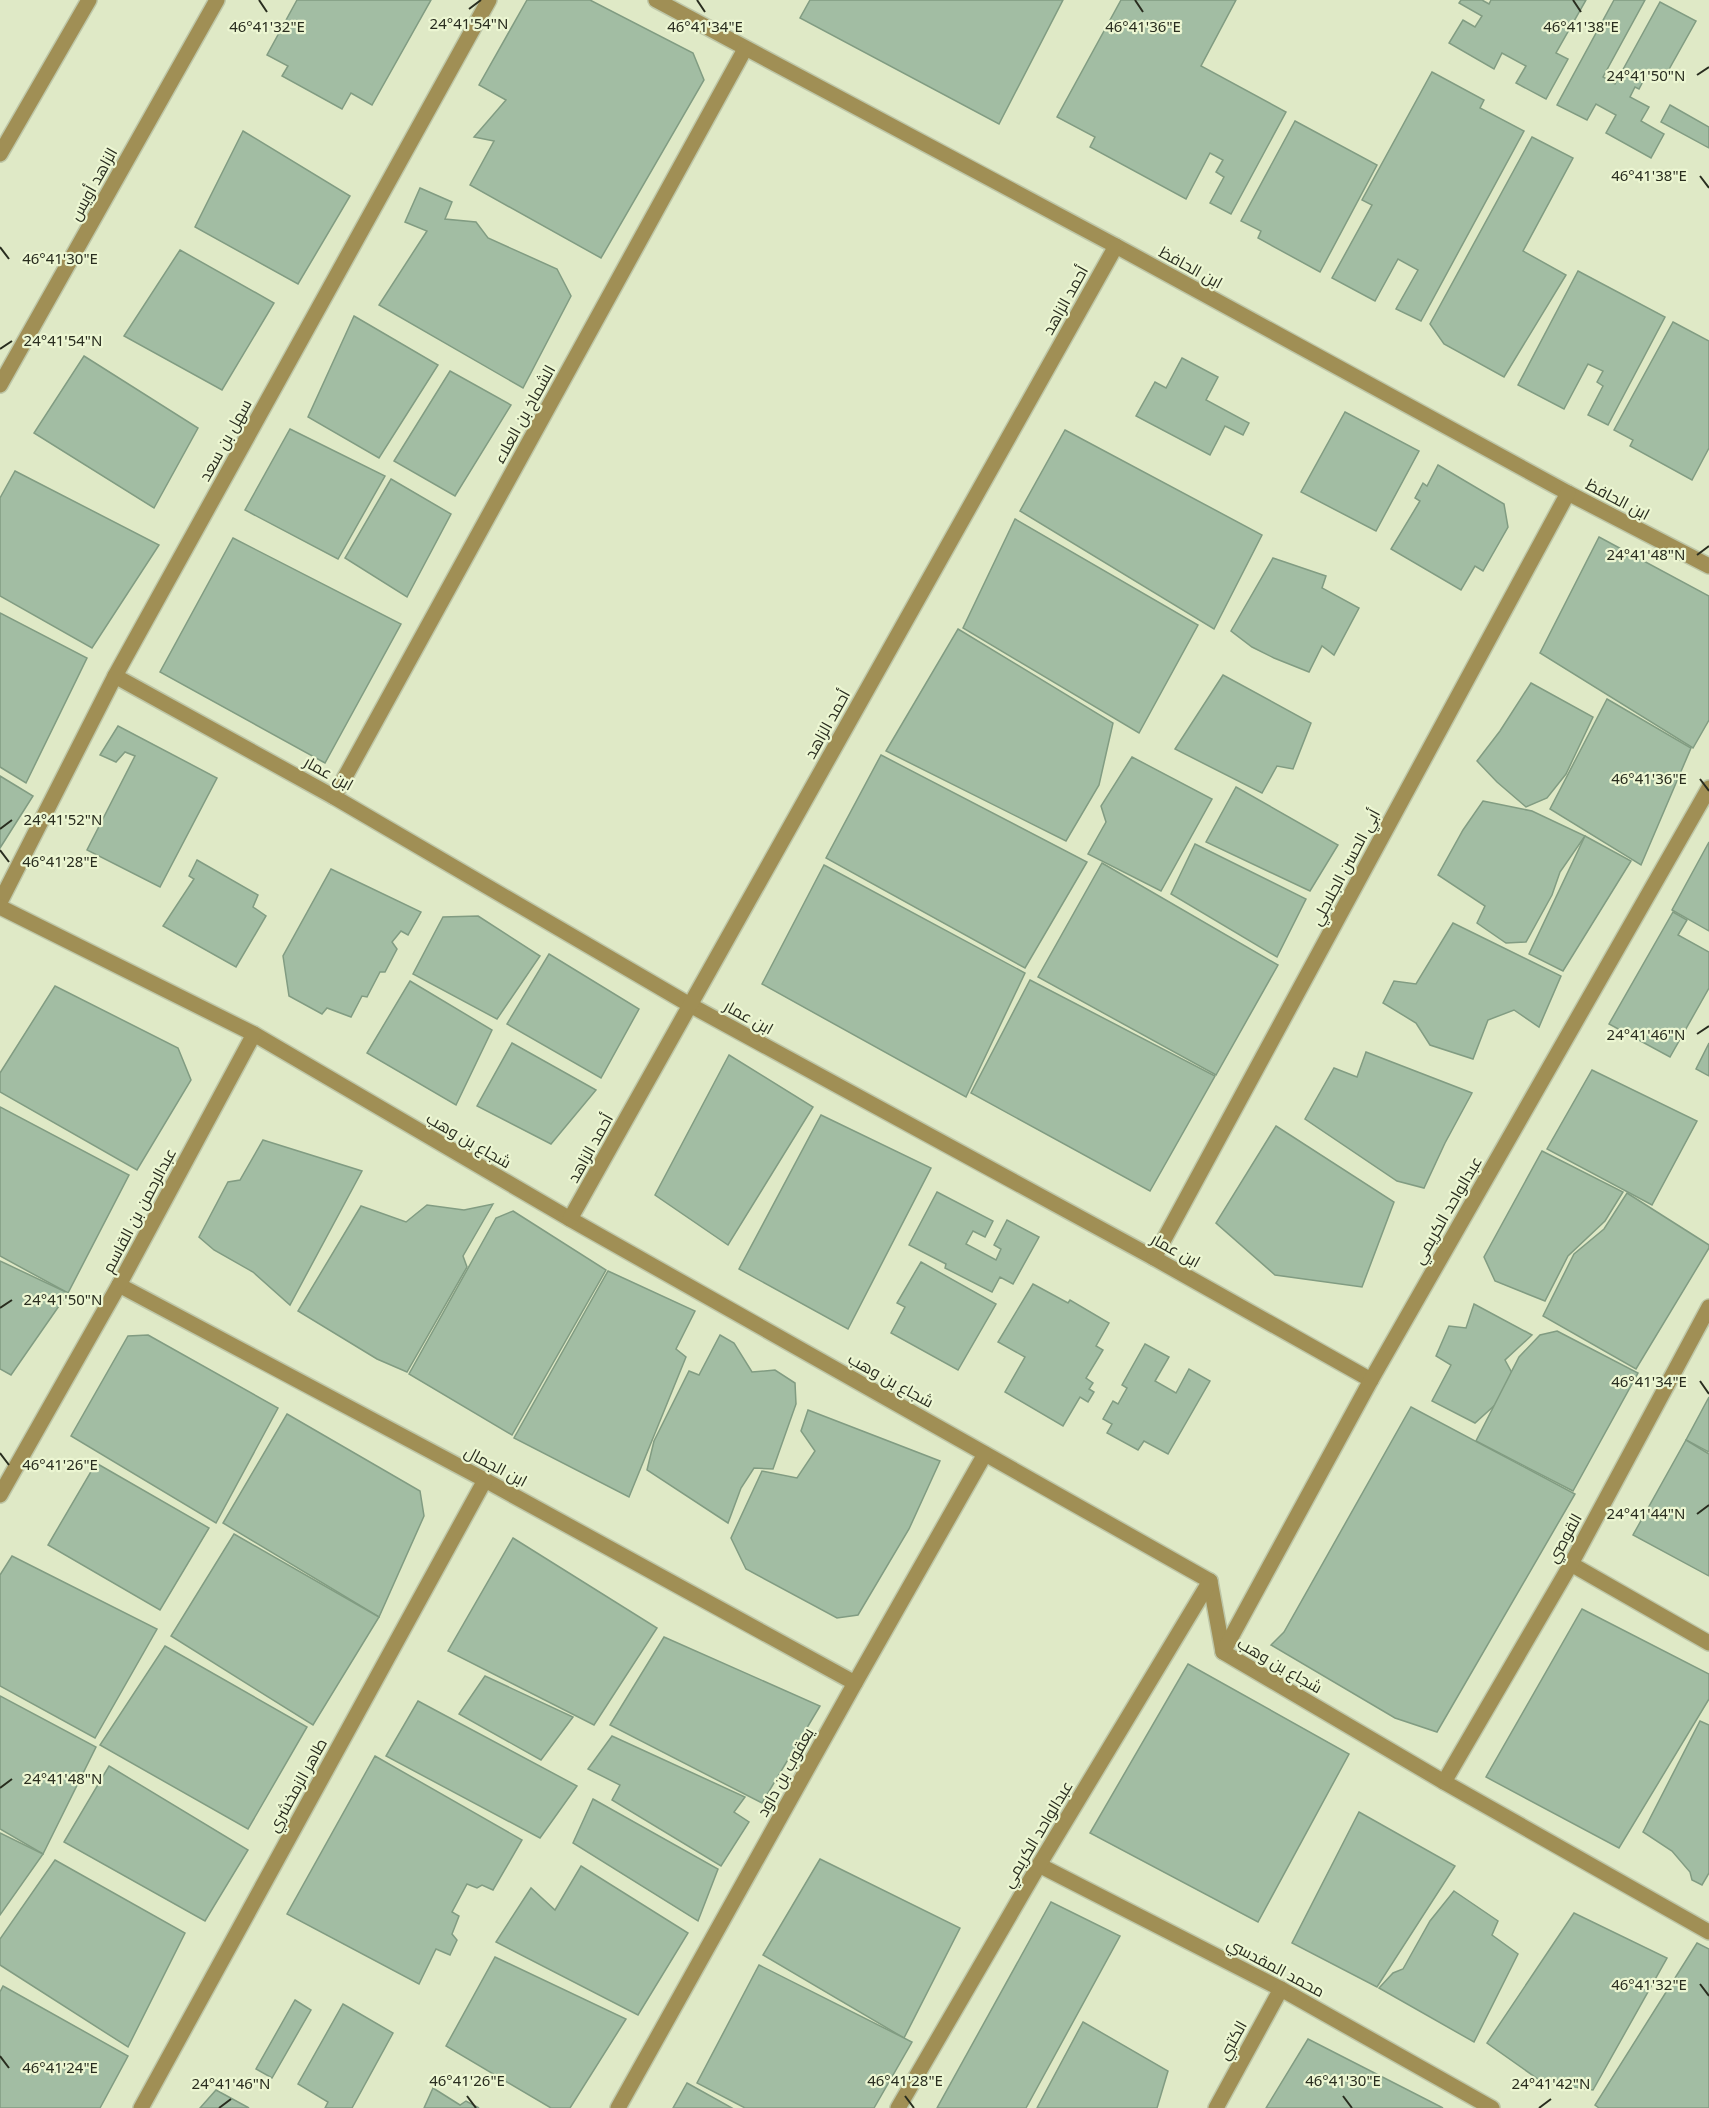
<svg xmlns="http://www.w3.org/2000/svg" width="1709" height="2108" viewBox="0 0 1709 2108" font-family="'Noto Sans',Cairo,sans-serif">
<style>
.building{fill:#a2bda3;stroke:#819c82;stroke-width:1.5}
.lines{fill:none;stroke-linecap:round;stroke-linejoin:round}
.service-casing{stroke:#bec7a8;stroke-width:18}
.minor-casing{stroke:#bec7a8;stroke-width:18}
.service{stroke:#a08f55;stroke-width:15}
.minor{stroke:#a08f55;stroke-width:15}
.ticks{fill:none;stroke:#292d1f;stroke-width:2}
.labels{text-anchor:middle;stroke-width:4.5;stroke-linejoin:round;paint-order:stroke}
.street-label{font-size:16px;fill:#292d1f;stroke:#ecf6d2}
.ticks-label{font-size:15px;text-anchor:middle;fill:#292d1f;stroke:#ecf6d2;stroke-width:4.5;stroke-linejoin:round;paint-order:stroke}
</style>
<rect width="100%" height="100%" fill="#dfe9c6"/>
<g class="building">
<polygon points="297,0 431,0 372,105 351,93 342,109 282,76 288,66 267,55"/>
<polygon points="527,0 590,0 693,53 704,80 601,258 470,185 494,141 474,137 506,100 479,85"/>
<polygon points="810,0 1063,0 999,124 800,18"/>
<polygon points="1121,0 1236,0 1201,66 1286,112 1231,214 1210,203 1224,177 1216,172 1223,160 1210,153 1186,199 1090,147 1095,137 1057,117"/>
<polygon points="1461,0 1482,0 1489,4 1491,0 1586,0 1556,53 1568,59 1546,99 1516,83 1526,66 1502,53 1494,69 1449,43 1463,20 1475,27 1482,16 1459,3"/>
<polygon points="1614,0 1645,0 1603,77 1615,84 1660,2 1696,21 1663,80 1648,72 1639,89 1635,87 1630,97 1649,107 1641,121 1664,134 1651,158 1606,133 1616,115 1596,104 1587,120 1557,105"/>
<polygon points="1432,72 1484,100 1480,108 1524,131 1421,321 1396,309 1418,270 1398,259 1375,301 1332,278 1372,205 1362,200"/>
<polygon points="1670,105 1709,127 1709,148 1661,122"/>
<polygon points="1295,121 1377,165 1320,272 1258,238 1261,231 1241,221"/>
<polygon points="243,131 350,196 298,284 195,227"/>
<polygon points="1532,137 1573,158 1523,251 1566,275 1504,377 1444,344 1430,324"/>
<polygon points="420,188 452,202 445,219 476,222 488,238 557,269 571,296 523,388 379,305 427,231 405,222"/>
<polygon points="180,250 274,303 222,390 124,336"/>
<polygon points="1578,271 1665,317 1608,425 1588,415 1603,386 1597,382 1603,371 1588,364 1564,409 1518,385"/>
<polygon points="354,316 438,365 379,458 308,417"/>
<polygon points="1673,322 1709,341 1709,448 1692,480 1630,446 1633,440 1614,430"/>
<polygon points="84,356 198,428 154,508 34,433"/>
<polygon points="1182,358 1218,377 1206,400 1249,423 1243,435 1225,426 1210,455 1136,416 1155,382 1166,388"/>
<polygon points="450,371 511,405 455,496 394,461"/>
<polygon points="1345,412 1419,451 1376,531 1301,492"/>
<polygon points="290,429 385,476 338,559 245,510"/>
<polygon points="1065,430 1262,535 1214,629 1020,511"/>
<polygon points="1438,465 1504,504 1508,527 1483,571 1475,566 1461,590 1391,549 1420,501 1415,498 1423,483 1427,486"/>
<polygon points="15,471 159,545 92,648 0,596 0,498"/>
<polygon points="391,479 451,514 407,597 345,558"/>
<polygon points="1015,519 1198,625 1139,733 963,628"/>
<polygon points="1599,537 1709,596 1709,720 1693,748 1540,653"/>
<polygon points="233,538 401,624 325,763 160,672"/>
<polygon points="1273,558 1326,576 1322,588 1359,608 1334,655 1322,646 1309,672 1274,658 1252,647 1231,631"/>
<polygon points="0,613 87,658 26,783 0,767"/>
<polygon points="958,629 1113,723 1099,785 1066,841 886,751"/>
<polygon points="1223,675 1311,723 1293,769 1277,766 1262,793 1175,749"/>
<polygon points="1531,683 1593,717 1566,774 1547,798 1526,807 1497,782 1477,761 1500,731"/>
<polygon points="1607,699 1691,748 1641,865 1550,809"/>
<polygon points="118,726 217,778 160,887 87,850 135,756 125,752 116,762 100,755"/>
<polygon points="881,755 1087,862 1025,968 826,858"/>
<polygon points="1132,757 1212,799 1161,891 1088,854 1106,822 1101,806"/>
<polygon points="0,776 33,796 0,848"/>
<polygon points="1236,787 1338,845 1310,891 1206,842"/>
<polygon points="1483,801 1532,811 1585,836 1560,872 1552,895 1526,942 1506,943 1477,923 1485,906 1438,875 1463,830"/>
<polygon points="1585,836 1631,861 1563,971 1529,954"/>
<polygon points="1709,842 1709,931 1672,910"/>
<polygon points="1195,844 1306,899 1277,957 1171,894"/>
<polygon points="197,860 258,895 253,907 266,916 236,967 163,926 194,879 189,876"/>
<polygon points="1102,863 1278,965 1216,1075 1038,977"/>
<polygon points="824,865 1025,973 966,1097 762,984"/>
<polygon points="331,869 421,912 408,935 401,931 392,942 397,949 385,972 380,972 367,997 362,996 351,1017 327,1008 322,1014 289,996 283,956"/>
<polygon points="1673,912 1687,920 1678,935 1709,952 1709,988 1670,1057 1609,1024"/>
<polygon points="478,916 540,956 497,1019 413,974 443,917"/>
<polygon points="1453,923 1561,976 1539,1027 1514,1010 1488,1020 1473,1059 1430,1045 1416,1023 1383,1003 1394,981 1416,984"/>
<polygon points="549,954 639,1009 601,1078 507,1024"/>
<polygon points="1030,980 1215,1076 1150,1191 971,1093"/>
<polygon points="410,981 492,1030 456,1105 367,1053"/>
<polygon points="55,986 178,1048 191,1080 137,1170 0,1092 0,1073"/>
<polygon points="512,1043 596,1090 551,1144 477,1106"/>
<polygon points="1709,1043 1709,1076 1696,1069"/>
<polygon points="1366,1052 1472,1093 1445,1143 1424,1188 1397,1181 1305,1119 1334,1068 1357,1077"/>
<polygon points="729,1055 813,1107 728,1245 655,1195"/>
<polygon points="1592,1070 1697,1121 1652,1205 1547,1149"/>
<polygon points="0,1107 129,1175 68,1293 0,1256"/>
<polygon points="821,1115 931,1168 848,1329 739,1269"/>
<polygon points="1276,1126 1394,1202 1362,1287 1275,1275 1216,1223"/>
<polygon points="263,1140 362,1171 290,1305 253,1272 214,1250 199,1237 228,1182 240,1180"/>
<polygon points="1542,1151 1623,1192 1605,1221 1568,1256 1545,1301 1495,1281 1484,1257"/>
<polygon points="937,1192 993,1221 985,1237 973,1231 966,1244 996,1260 1001,1249 994,1245 1007,1220 1039,1237 1013,1284 1000,1277 992,1292 945,1268 946,1264 909,1245"/>
<polygon points="1627,1193 1709,1245 1709,1248 1636,1369 1543,1316 1574,1254 1604,1229"/>
<polygon points="493,1204 463,1256 467,1267 407,1372 377,1359 298,1311 361,1206 406,1222 427,1205 464,1210"/>
<polygon points="513,1211 606,1270 512,1435 409,1374 496,1218"/>
<polygon points="0,1261 68,1293 11,1375 0,1369"/>
<polygon points="921,1262 996,1304 958,1370 891,1333 905,1307 897,1303"/>
<polygon points="608,1271 695,1311 676,1349 686,1357 629,1497 514,1438"/>
<polygon points="1033,1284 1068,1303 1070,1300 1109,1323 1096,1346 1103,1350 1086,1378 1093,1383 1089,1389 1094,1392 1088,1402 1080,1397 1063,1426 1005,1392 1025,1357 998,1342"/>
<polygon points="1474,1304 1532,1335 1505,1360 1512,1373 1496,1404 1475,1423 1432,1401 1451,1365 1436,1356 1449,1326 1466,1328"/>
<polygon points="1557,1331 1638,1373 1573,1491 1476,1441 1519,1357 1540,1335"/>
<polygon points="148,1335 278,1408 216,1523 71,1436 128,1336"/>
<polygon points="720,1335 734,1343 752,1372 775,1370 795,1383 796,1404 773,1469 754,1468 741,1488 728,1523 647,1470 654,1441 689,1371 699,1375"/>
<polygon points="1145,1344 1169,1357 1155,1381 1176,1393 1189,1369 1210,1381 1168,1454 1144,1441 1138,1450 1107,1433 1112,1424 1103,1419 1113,1401 1118,1404 1127,1388 1122,1385"/>
<polygon points="1709,1397 1709,1452 1686,1440"/>
<polygon points="1411,1407 1575,1494 1437,1732 1395,1718 1271,1645 1284,1632"/>
<polygon points="808,1410 940,1461 909,1529 858,1615 837,1618 746,1569 731,1538 762,1471 797,1478 815,1451 801,1431"/>
<polygon points="287,1414 420,1491 424,1516 379,1617 223,1523"/>
<polygon points="1686,1440 1709,1454 1709,1576 1633,1535"/>
<polygon points="96,1463 209,1528 160,1610 48,1545"/>
<polygon points="234,1534 379,1617 313,1725 171,1636"/>
<polygon points="513,1538 657,1628 594,1725 448,1651"/>
<polygon points="12,1556 157,1629 95,1738 0,1686 0,1575"/>
<polygon points="1582,1609 1709,1674 1709,1699 1619,1848 1486,1777"/>
<polygon points="664,1637 820,1706 762,1803 610,1725"/>
<polygon points="165,1646 307,1727 248,1829 100,1745"/>
<polygon points="1188,1664 1349,1754 1258,1922 1090,1833"/>
<polygon points="485,1676 573,1717 541,1760 459,1714"/>
<polygon points="0,1696 96,1747 43,1854 0,1829"/>
<polygon points="418,1701 577,1786 540,1838 386,1756"/>
<polygon points="1700,1721 1709,1725 1709,1873 1702,1885 1692,1880 1690,1872 1672,1851 1643,1832"/>
<polygon points="612,1736 745,1797 734,1812 749,1822 721,1866 612,1800 620,1785 588,1769"/>
<polygon points="375,1756 522,1840 493,1890 482,1885 477,1888 467,1884 452,1912 459,1916 452,1934 457,1940 450,1955 436,1949 419,1984 287,1914"/>
<polygon points="109,1766 248,1850 205,1921 64,1842"/>
<polygon points="593,1799 718,1869 698,1921 573,1843"/>
<polygon points="1359,1812 1455,1866 1377,1987 1292,1943"/>
<polygon points="0,1833 43,1854 0,1915"/>
<polygon points="820,1859 960,1928 904,2038 763,1955"/>
<polygon points="55,1860 185,1933 128,2047 0,1965 0,1939"/>
<polygon points="581,1866 688,1933 638,2015 496,1942 531,1888 555,1910"/>
<polygon points="1454,1891 1498,1921 1492,1935 1518,1954 1474,2042 1379,1988 1393,1973 1403,1969 1430,1921"/>
<polygon points="1051,1902 1120,1936 1026,2108 937,2108"/>
<polygon points="1574,1913 1667,1958 1593,2090 1542,2082 1487,2043"/>
<polygon points="1697,1943 1709,1949 1709,2108 1599,2108 1595,2105"/>
<polygon points="495,1957 626,2019 570,2108 551,2108 446,2046"/>
<polygon points="759,1965 912,2042 874,2108 745,2108 697,2083"/>
<polygon points="3,1986 128,2056 100,2108 0,2108 0,1992"/>
<polygon points="295,2000 311,2010 272,2078 256,2069"/>
<polygon points="343,2004 393,2033 352,2108 325,2108 328,2102 298,2084"/>
<polygon points="1083,2022 1168,2071 1157,2108 1037,2108"/>
<polygon points="1308,2039 1443,2108 1266,2108"/>
<polygon points="687,2083 732,2108 673,2108"/>
<polygon points="433,2088 460,2105 466,2101 479,2108 424,2108"/>
<polygon points="216,2090 249,2108 200,2108"/>
</g>
<g class="lines">
<defs>
<polyline id="service" points="0,154 89,0"/>
<g id="minor">
<polyline points="656,0 1116,246 1568,493 1709,566"/>
<polyline points="0,385 217,0"/>
<polyline points="115,676 334,797 690,1005 1154,1258 1371,1380"/>
<polyline points="334,797 745,49"/>
<polyline points="0,902 115,676 489,0"/>
<polyline points="0,907 254,1034 570,1219 1210,1581 1223,1652 1444,1782 1709,1932"/>
<polyline points="570,1219 1116,246"/>
<polyline points="1154,1258 1568,493"/>
<polyline points="119,1285 485,1480 855,1683"/>
<polyline points="0,1495 119,1285 254,1034"/>
<polyline points="1571,1564 1709,1643"/>
<polyline points="1223,1652 1371,1380 1709,788"/>
<polyline points="1444,1782 1571,1564 1709,1307"/>
<polyline points="1039,1865 1281,1989 1492,2108"/>
<polyline points="141,2108 485,1480"/>
<polyline points="618,2108 855,1683 985,1454"/>
<polyline points="898,2108 1039,1865 1210,1581"/>
<polyline points="1216,2108 1281,1989"/>
</g>
</defs>
<use href="#service" class="service-casing"/>
<use href="#minor" class="minor-casing"/>
<use href="#service" class="service"/>
<use href="#minor" class="minor"/>
</g>
<path class="ticks" d="M259,0L267,12M697,0L705,12M1135,0L1143,12M1573,0L1581,12M469,9L481,0M1697,75L1709,67M1700,176L1709,188M0,247L9,259M0,349L12,341M1697,555L1709,546M1700,779L1709,791M0,829L12,820M0,850L9,862M1697,1034L1709,1026M0,1308L12,1300M1700,1381L1709,1394M0,1453L9,1465M1697,1514L1709,1505M0,1788L12,1779M1700,1984L1709,1996M0,2056L9,2068M467,2096L476,2108M905,2096L914,2108M1343,2096L1352,2108M219,2108L231,2099M1539,2108L1551,2099"/>
<g class="labels">
<g class="street-label">
<text transform="translate(93 184) rotate(-61)" y="6">الزاهد أويس</text>
<text transform="translate(1191 267) rotate(29)" y="6">ابن الحافظ</text>
<text transform="translate(1065 300) rotate(-61)" y="6">أحمد الزاهد</text>
<text transform="translate(524 414) rotate(-61)" y="6">الشماخ بن العلاء</text>
<text transform="translate(225 440) rotate(-61)" y="6">سهل بن سعد</text>
<text transform="translate(1618 499) rotate(28)" y="6">ابن الحافظ</text>
<text transform="translate(827 724) rotate(-61)" y="6">أحمد الزاهد</text>
<text transform="translate(329 773) rotate(29)" y="6">ابن عمار</text>
<text transform="translate(1345 867) rotate(-62)" y="6">أبي الحسن الجلاجلي</text>
<text transform="translate(749 1017) rotate(29)" y="6">ابن عمار</text>
<text transform="translate(469 1140) rotate(30)" y="6">شجاع بن وهب</text>
<text transform="translate(590 1148) rotate(-61)" y="6">أحمد الزاهد</text>
<text transform="translate(139 1210) rotate(-62)" y="6">عبدالرحمن بن القاسم</text>
<text transform="translate(1447 1210) rotate(-60)" y="6">عبدالواحد الكريمي</text>
<text transform="translate(1176 1250) rotate(29)" y="6">ابن عمار</text>
<text transform="translate(891 1380) rotate(29)" y="6">شجاع بن وهب</text>
<text transform="translate(496 1466) rotate(28)" y="6">ابن الجمال</text>
<text transform="translate(1564 1538) rotate(-61)" y="6">القوصي</text>
<text transform="translate(1280 1665) rotate(30)" y="6">شجاع بن وهب</text>
<text transform="translate(785 1772) rotate(-61)" y="6">يعقوب بن داود</text>
<text transform="translate(297 1785) rotate(-61)" y="6">طاهر الزمخشري</text>
<text transform="translate(1037 1834) rotate(-59)" y="6">عبدالواحد الكريمي</text>
<text transform="translate(1276 1967) rotate(28)" y="6">محمد المقدسي</text>
<text transform="translate(1232 2040) rotate(-61)" y="6">الكتبي</text>
</g>
</g>
<g class="ticks-label">
<text x="469" y="29">24°41'54"N</text>
<text x="1581" y="32">46°41'38"E</text>
<text x="267" y="32">46°41'32"E</text>
<text x="705" y="32">46°41'34"E</text>
<text x="1143" y="32">46°41'36"E</text>
<text x="1646" y="81">24°41'50"N</text>
<text x="1649" y="181">46°41'38"E</text>
<text x="60" y="264">46°41'30"E</text>
<text x="63" y="346">24°41'54"N</text>
<text x="1646" y="560">24°41'48"N</text>
<text x="1649" y="784">46°41'36"E</text>
<text x="63" y="825">24°41'52"N</text>
<text x="60" y="867">46°41'28"E</text>
<text x="1646" y="1040">24°41'46"N</text>
<text x="63" y="1305">24°41'50"N</text>
<text x="1649" y="1387">46°41'34"E</text>
<text x="60" y="1470">46°41'26"E</text>
<text x="1646" y="1519">24°41'44"N</text>
<text x="63" y="1784">24°41'48"N</text>
<text x="1649" y="1990">46°41'32"E</text>
<text x="60" y="2073">46°41'24"E</text>
<text x="467" y="2086">46°41'26"E</text>
<text x="905" y="2086">46°41'28"E</text>
<text x="1343" y="2086">46°41'30"E</text>
<text x="231" y="2089">24°41'46"N</text>
<text x="1551" y="2089">24°41'42"N</text>
</g>
</svg>
